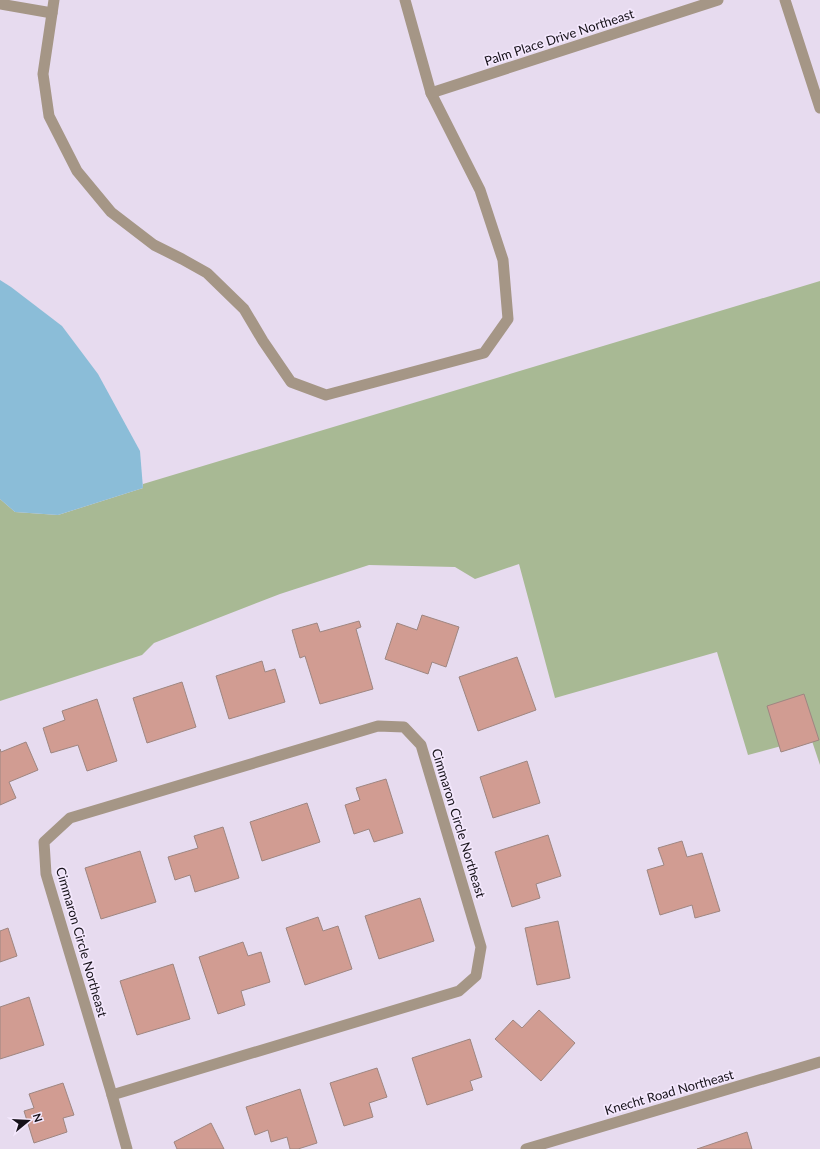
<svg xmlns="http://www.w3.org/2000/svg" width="820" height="1149" viewBox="0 0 820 1149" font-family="Lato,sans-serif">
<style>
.green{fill:#a8b994}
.water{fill:#8bbdd8}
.building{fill:#d19c92;stroke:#9e8681}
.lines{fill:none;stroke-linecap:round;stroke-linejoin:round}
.minor{stroke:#a59686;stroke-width:11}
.labels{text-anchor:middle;stroke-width:3.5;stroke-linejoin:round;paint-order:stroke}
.street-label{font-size:13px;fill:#151118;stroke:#f4e8fd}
</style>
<rect width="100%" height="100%" fill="#e7dbef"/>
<polygon class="green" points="820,281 820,765 811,738 748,755 717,652 555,698 519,564 475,579 455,567 369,565 280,594 154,643 142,655 0,701 0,499 15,512 58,515 143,488 143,484"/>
<polygon class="water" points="0,280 11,287 62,326 98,374 140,451 143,488 58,515 15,512 0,499"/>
<g class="building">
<polygon points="422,615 459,627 446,667 432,662 428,674 385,659 397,623 417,630"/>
<polygon points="359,621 361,627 356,629 373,689 320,704 305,656 300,658 292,630 317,623 320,632"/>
<polygon points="517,657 536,710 478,731 459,677"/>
<polygon points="262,661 265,672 275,669 285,702 229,719 216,676"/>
<polygon points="182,682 196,727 147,743 133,698"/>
<polygon points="804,694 819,740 781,752 767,706"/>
<polygon points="97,699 117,761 87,771 78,745 51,753 43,728 65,720 62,711"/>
<polygon points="26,742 38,770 9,782 16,798 0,805 0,749 1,752"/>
<polygon points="527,761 540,803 493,818 480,777"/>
<polygon points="386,779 403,833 374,842 369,829 354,834 345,805 360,800 356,788"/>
<polygon points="307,803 320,842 262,861 250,822"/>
<polygon points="223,827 239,878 195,892 190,875 175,880 168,857 198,848 194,836"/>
<polygon points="548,835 561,876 536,884 540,898 512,907 495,852"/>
<polygon points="682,841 687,857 702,853 720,911 695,918 692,905 660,915 647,870 664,865 658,848"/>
<polygon points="140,851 156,902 101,919 85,868"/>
<polygon points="420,898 434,941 379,959 365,916"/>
<polygon points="318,917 323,931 338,926 352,969 305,985 286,928"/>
<polygon points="558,921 570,978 537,985 525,928"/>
<polygon points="8,928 17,956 0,962 0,931"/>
<polygon points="243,942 248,956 261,952 270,982 241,991 245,1005 218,1014 199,957"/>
<polygon points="173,964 190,1019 137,1035 120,981"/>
<polygon points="29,997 44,1045 0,1059 0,1007"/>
<polygon points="539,1010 575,1043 541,1081 495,1039 513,1020 522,1028"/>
<polygon points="470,1039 482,1077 470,1081 473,1090 427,1105 412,1058"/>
<polygon points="377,1068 387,1097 369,1103 373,1117 344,1126 330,1083"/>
<polygon points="63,1083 74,1115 63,1118 67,1132 34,1143 24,1111 34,1108 29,1094"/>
<polygon points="300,1089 317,1143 298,1149 290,1149 287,1137 271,1142 268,1130 255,1135 246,1107"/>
<polygon points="211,1123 224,1149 177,1149 174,1142"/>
<polygon points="747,1132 752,1149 697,1149"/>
</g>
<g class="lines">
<g class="minor">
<polyline points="54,0 43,74 49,116 77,171 111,212 154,245 182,259 207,273 244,309 263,341 291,382 326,395 484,353 508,319 503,260 480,190 431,93 405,0"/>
<polyline points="785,0 820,108"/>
<polyline points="0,4 52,13"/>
<polyline points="431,93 718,0"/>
<polygon points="378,726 404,727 421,745 481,947 476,976 459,991 112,1095 46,874 44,842 70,818"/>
<polyline points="112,1095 127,1149"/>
<polyline points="526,1149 820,1062"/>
</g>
</g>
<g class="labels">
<g class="street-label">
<text transform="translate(559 37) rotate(-18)" y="5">Palm Place Drive Northeast</text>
<text transform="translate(459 823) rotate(73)" y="5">Cimmaron Circle Northeast</text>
<text transform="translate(82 942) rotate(74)" y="5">Cimmaron Circle Northeast</text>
<text transform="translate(669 1092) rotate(-16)" y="5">Knecht Road Northeast</text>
</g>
</g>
<g transform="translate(28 1121) rotate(72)" stroke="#f4e8fd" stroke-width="3" paint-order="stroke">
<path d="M0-3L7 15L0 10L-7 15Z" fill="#151118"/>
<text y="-6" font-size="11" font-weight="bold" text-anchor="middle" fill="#151118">N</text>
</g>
</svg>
